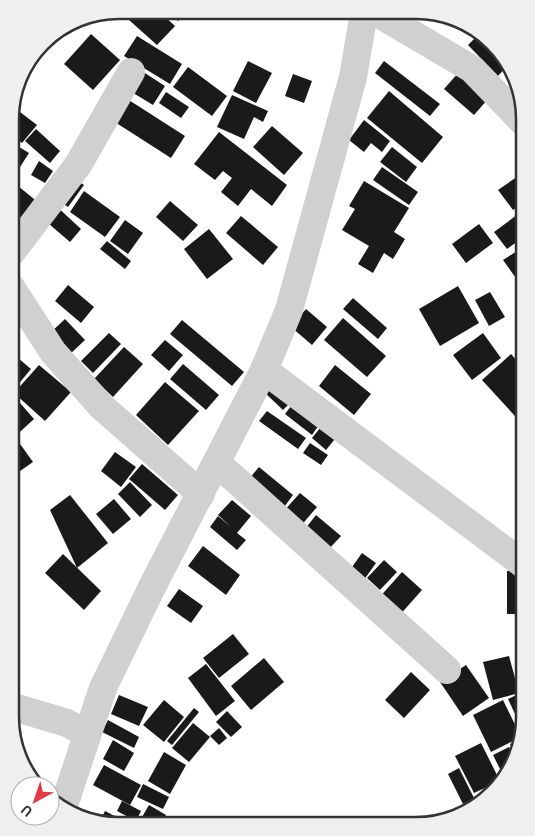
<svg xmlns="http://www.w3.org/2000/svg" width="535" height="836" viewBox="0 0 535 836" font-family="Ubuntu,sans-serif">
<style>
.building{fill:#1a1a1a}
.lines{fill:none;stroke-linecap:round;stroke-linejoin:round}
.minor{stroke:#d0d0d0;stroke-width:28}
.rim{fill:none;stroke:#333;stroke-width:2.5}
</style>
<rect width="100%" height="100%" fill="#fff"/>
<g class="building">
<polygon points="133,15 163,15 175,26 157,45 129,20"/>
<polygon points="172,15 185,15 178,21"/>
<polygon points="446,16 465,24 459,30"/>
<polygon points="481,32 508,65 498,76 468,45"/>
<polygon points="91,34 120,60 93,90 64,64"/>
<polygon points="137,36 182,64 170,84 124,56"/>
<polygon points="248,61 272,73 256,103 233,91"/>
<polygon points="384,61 440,104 430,116 375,73"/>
<polygon points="188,67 227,96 212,116 173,87"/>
<polygon points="137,68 165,86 153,105 125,88"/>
<polygon points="459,72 488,99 474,115 444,89"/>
<polygon points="293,74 312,81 304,103 285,96"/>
<polygon points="389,91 443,137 422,163 367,118"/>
<polygon points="166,92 189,107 181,118 159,103"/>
<polygon points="121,95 185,136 171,158 107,117"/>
<polygon points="232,95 268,111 263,122 254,117 244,139 217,127"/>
<polygon points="20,112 37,125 22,143 11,134 11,124"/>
<polygon points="364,120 390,141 382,152 371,143 364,152 349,140"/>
<polygon points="272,126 303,153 284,175 253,147"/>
<polygon points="36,129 60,151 50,163 25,141"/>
<polygon points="219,132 287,185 272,206 251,189 238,206 221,192 232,178 223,171 215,180 194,164"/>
<polygon points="11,142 29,153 11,181"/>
<polygon points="392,147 417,167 406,182 380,162"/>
<polygon points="39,161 53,171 45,183 31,175"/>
<polygon points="382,167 418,192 409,205 373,180"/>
<polygon points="521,174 525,179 525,201 513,210 498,190"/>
<polygon points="72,177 84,185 68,207 56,199"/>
<polygon points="364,181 409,208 394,232 405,239 393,259 384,253 373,273 358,264 369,246 342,230 355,209 349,206"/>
<polygon points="18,186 39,203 11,232 11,195"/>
<polygon points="84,191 120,217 105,237 70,212"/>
<polygon points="170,201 198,225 183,241 156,217"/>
<polygon points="54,204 81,229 70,242 42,218"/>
<polygon points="525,209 525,236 507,249 494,232"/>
<polygon points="241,216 278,247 263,265 226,233"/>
<polygon points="125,220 143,233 128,254 110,241"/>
<polygon points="479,224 493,243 466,263 452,244"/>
<polygon points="209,229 233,259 207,279 184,249"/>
<polygon points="107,241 131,261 125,269 100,249"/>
<polygon points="525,246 525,276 518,281 503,260"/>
<polygon points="68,285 94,307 81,323 55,301"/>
<polygon points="525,285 525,297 519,289"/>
<polygon points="458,286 479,323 440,346 419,309"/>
<polygon points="490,292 505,317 489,326 475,300"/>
<polygon points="353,298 387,328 378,339 343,309"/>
<polygon points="306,309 327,327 312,345 291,327"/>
<polygon points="343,318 386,356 367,377 324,340"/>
<polygon points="65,319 85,340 69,355 49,334"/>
<polygon points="182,320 244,372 232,386 170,334"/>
<polygon points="109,333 121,344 93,373 81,361"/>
<polygon points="483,333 501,358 472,380 453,355"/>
<polygon points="165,340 183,355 169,371 151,355"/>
<polygon points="124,347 143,364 113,397 94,379"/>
<polygon points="11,352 31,369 11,393"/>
<polygon points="511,354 525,370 525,427 482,380"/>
<polygon points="183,364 219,395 206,410 170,379"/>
<polygon points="39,365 71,392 45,421 14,393"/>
<polygon points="335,365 371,394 354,415 319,386"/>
<polygon points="165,382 199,411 168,445 136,415"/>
<polygon points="272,384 291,402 283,410 264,392"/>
<polygon points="294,402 321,422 312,435 285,414"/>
<polygon points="20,403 34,419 10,441 10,412"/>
<polygon points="267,411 306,438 298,449 259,421"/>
<polygon points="324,423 339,434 326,450 312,438"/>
<polygon points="18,441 33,462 10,478 10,447"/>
<polygon points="310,443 328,455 321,465 303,453"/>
<polygon points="115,452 136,467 121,487 101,471"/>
<polygon points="142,464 178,495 165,510 129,479"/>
<polygon points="259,467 293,495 279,514 244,485"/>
<polygon points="130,482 152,505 140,517 118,494"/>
<polygon points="300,493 317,507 299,528 282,513"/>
<polygon points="70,495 108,543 77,568 50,510"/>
<polygon points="114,499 131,519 113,534 96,514"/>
<polygon points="232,500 251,516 237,533 246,540 237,550 210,527 218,516 231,527 218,515"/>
<polygon points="316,515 341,536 329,549 305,529"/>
<polygon points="203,546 240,575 226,595 188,566"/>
<polygon points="362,553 376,563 361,584 347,574"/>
<polygon points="63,554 101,591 84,610 45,573"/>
<polygon points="384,560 397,572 380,590 367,578"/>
<rect x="507" y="571" width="18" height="43"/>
<polygon points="402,572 422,590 398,617 377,600"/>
<polygon points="179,589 203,606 191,623 167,606"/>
<polygon points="233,634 249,654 219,678 203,658"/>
<polygon points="509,656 519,693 493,700 483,662"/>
<polygon points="264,658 284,682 251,710 231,686"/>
<polygon points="206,664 235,701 216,716 188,678"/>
<polygon points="466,665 489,698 463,716 440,682"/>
<polygon points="411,672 430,690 404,718 385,700"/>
<polygon points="525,691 525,725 523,731 508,699"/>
<polygon points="119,695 148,707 139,726 111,714"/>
<polygon points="164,700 184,717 164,742 143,725"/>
<polygon points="503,700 521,737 491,752 473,715"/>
<polygon points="194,708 199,712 172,745 167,741"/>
<polygon points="227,711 242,727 231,737 216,722"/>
<polygon points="108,720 139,737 134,748 102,732"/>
<polygon points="193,723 210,737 189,762 172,748"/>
<polygon points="11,724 19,729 14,738 12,726"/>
<polygon points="219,728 227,738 219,745 210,736"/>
<polygon points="520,739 515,754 510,744"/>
<polygon points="113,740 134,753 124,771 103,759"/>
<polygon points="481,743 500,781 474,793 455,756"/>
<polygon points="509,747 514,757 505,779 493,755"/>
<polygon points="164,752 186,765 170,794 148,781"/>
<polygon points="104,765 141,785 130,805 93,785"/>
<polygon points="459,768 474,798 463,804 448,774"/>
<polygon points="143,784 169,797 163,809 137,797"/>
<polygon points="490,792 472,806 470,801"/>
<polygon points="122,801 141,811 136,821 117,811"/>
<polygon points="149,805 166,815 160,825 138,824"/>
<polygon points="105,811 132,825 104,825 99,823"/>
</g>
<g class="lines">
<g class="minor">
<polyline points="377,13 472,69 525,124"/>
<polyline points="11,253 78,165 131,72"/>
<polyline points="11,287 53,352 101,406 201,494"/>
<polyline points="264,370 523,564"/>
<polyline points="217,463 447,670"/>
<polyline points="10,706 67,723 86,734"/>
<polyline points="63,808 103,688 152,587 264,370 289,310 353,77 364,13"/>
</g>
</g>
<path d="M0 0H535V836H0ZM119 19H416A100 100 0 0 1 516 119V717A100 100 0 0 1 416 817H119A100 100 0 0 1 19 717V119A100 100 0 0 1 119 19Z" fill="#efefef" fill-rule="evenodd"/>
<path class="rim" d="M119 19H416A100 100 0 0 1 516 119V717A100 100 0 0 1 416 817H119A100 100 0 0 1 19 717V119A100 100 0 0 1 119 19Z"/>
<g transform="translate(35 801) rotate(220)"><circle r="24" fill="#ffffff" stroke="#adadad"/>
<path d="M0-4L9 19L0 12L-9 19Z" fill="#e63946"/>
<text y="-8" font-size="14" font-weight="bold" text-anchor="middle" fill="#333333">U</text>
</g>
</svg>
